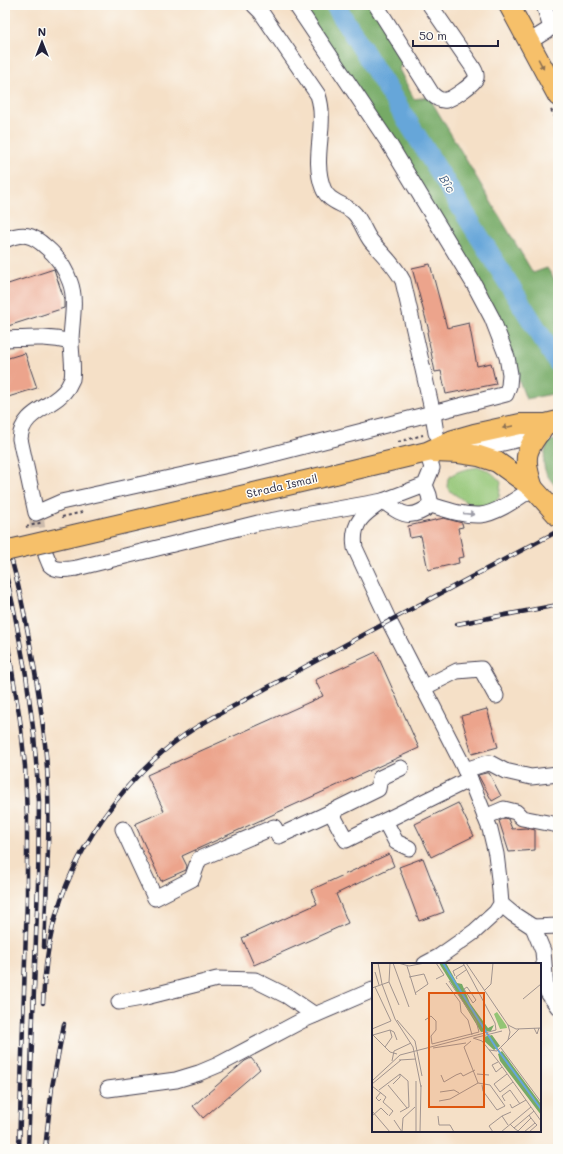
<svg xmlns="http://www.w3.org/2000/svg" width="563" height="1154" viewBox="0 0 563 1154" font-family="Mali,sans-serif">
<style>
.green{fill:#93c575;stroke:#5a7458}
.forest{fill:#76aa66;stroke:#4c6650}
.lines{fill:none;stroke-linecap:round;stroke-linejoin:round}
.river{stroke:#66a6d9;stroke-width:20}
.building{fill:#eca48c}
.minor-tunnel{stroke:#cbbaab;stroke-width:15;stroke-dasharray:15 8;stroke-linecap:butt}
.minor-casing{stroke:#423e50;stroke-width:17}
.major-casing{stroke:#423e50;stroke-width:22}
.path{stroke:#423e50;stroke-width:2;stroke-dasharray:3 3;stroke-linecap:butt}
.minor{stroke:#fff;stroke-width:15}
.major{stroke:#f6c06b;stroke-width:20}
.rail-casing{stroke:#22223b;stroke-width:4.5}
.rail{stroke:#fdfcf7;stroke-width:3;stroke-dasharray:9;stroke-linecap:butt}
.major-bridge-casing{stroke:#423e50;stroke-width:22;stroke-linecap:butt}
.path-bridge{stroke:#423e50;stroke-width:2;stroke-dasharray:3 3;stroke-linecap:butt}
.major-bridge{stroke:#f6c06b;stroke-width:20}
.oneway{fill:#8c7153}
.oneway2{fill:#9c9ca7}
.labels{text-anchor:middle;stroke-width:3;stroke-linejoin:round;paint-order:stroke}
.street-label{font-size:11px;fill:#22223b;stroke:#fdfcf7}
.water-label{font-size:12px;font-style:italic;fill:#415d82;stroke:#fdfcf7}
.inset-river{fill:none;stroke:#66a6d9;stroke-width:2}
.inset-road{fill:none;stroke:#a1948f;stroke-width:1}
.view{fill:#de560e;fill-opacity:0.15;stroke:#de560e;stroke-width:2}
.inset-edge{fill:none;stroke:#22223b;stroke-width:2}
</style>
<rect width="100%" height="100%" fill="#fdfcf7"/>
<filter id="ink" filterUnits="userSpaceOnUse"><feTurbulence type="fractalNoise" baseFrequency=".025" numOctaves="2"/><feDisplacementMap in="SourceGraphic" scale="8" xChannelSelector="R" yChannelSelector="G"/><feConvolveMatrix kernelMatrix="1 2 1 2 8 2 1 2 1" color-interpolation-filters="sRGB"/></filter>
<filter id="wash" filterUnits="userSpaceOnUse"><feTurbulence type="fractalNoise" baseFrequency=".012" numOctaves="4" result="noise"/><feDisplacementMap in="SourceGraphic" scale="16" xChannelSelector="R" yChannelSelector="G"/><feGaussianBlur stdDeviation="0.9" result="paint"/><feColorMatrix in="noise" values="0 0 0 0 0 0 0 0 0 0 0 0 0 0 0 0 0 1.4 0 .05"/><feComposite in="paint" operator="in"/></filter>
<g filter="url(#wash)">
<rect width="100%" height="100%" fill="#f5e0c7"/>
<path class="green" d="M479,467C489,470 494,474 501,482L499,497L494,503L487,508H474L450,491L447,487L448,478C457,470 467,469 479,467Z"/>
<g class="forest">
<polygon points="290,5 371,5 405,58 399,69 414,99 429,97 533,273 547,268 558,285 558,393 526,399 486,295"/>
<path d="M558,439V489C554,484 547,477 545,470C542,462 545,450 548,442Z"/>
</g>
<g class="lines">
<polyline class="river" points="335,5 558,363"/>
</g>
<g id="blocks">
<g class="building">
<polygon points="430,264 447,328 469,323 477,366 491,363 496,384 446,394 441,371 435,372 427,332 429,331 412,268"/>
<polygon points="54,269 64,299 64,308 5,327 5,285"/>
<polygon points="25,353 37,388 5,398 5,359"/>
<polygon points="444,518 462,523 463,527 458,528 464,557 458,558 459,563 428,570 421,536 410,538 408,526"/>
<polygon points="376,652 419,748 182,856 187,866 186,870 161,881 135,824 164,811 147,775 323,696 315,680"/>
<polygon points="487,709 498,747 472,754 461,716"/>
<polygon points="486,773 489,773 501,796 492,801 478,775"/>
<polygon points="458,803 474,836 431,857 415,824"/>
<polygon points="505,818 508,819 512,829 527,828 535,830 535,850 509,852 499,821"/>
<polygon points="389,854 394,866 336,894 348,923 254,965 242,938 317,904 311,890"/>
<polygon points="423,858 444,912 419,921 399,867"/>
<polygon points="251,1058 260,1069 203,1118 193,1106 245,1061"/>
</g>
</g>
</g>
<g filter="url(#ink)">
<use href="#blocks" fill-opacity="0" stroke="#423e50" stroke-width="1"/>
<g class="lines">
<polyline class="minor-tunnel" points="36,513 38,532 45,552"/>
<defs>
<g id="minor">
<path d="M254,5L261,12L318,95C328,125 311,157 323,188C328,202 343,203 353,212C361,219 364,232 371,241C382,254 395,265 403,281L433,414L436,433"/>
<path d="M376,5L432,94C436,98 440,101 446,100C452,99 474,84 476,78C477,73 474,70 472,66L430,5"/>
<polyline points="529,42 551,28 544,5"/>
<path d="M5,240C23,232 32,234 46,247C57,256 65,268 70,282C77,300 71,323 71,342C71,353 74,369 72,379C71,381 69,385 68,387C55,408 22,409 20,439L36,513L61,502L242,462L506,394L509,386L510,374L507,357L492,318L474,284L388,142L296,5"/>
<path d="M7,339C30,338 48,336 71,342"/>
<polyline points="464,452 542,434"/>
<path d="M425,485L429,495L431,505C411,521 402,515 383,501C363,514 351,523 355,548L389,621L470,779L490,829L496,854L499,879L501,904L496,912L474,932L440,956L425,964"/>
<path d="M431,505C447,510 464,516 480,515C497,514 519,497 533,488"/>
<path d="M46,555C47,558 49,562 50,565C57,572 70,569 77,568L258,523L383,501L425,485L432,468L427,452"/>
<polyline points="423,688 457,671 481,669 496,696"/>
<polyline points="465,770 484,764 490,763 505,771 531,777 558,774"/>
<polyline points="331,812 378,789 380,778 401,768"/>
<polyline points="485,817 504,809 516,812 522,818 558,825"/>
<polyline points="385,821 396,842 409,848"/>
<polyline points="123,829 155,898 192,879 199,859 274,827 279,836 331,812 346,840 470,779"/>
<polyline points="501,904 513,914 533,927 543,951 546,988 548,993 558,1007"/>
<polyline points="533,927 558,926"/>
<polyline points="119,1002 142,998 217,979 255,980 287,996 315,1015"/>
<polyline points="108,1089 176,1080 199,1073 218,1065 301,1021 373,990"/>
</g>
<g id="major">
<polyline points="509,5 558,96"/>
<polyline points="433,452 459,453 479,456 497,462 533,488 558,516"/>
<polyline points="335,474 427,452 453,440 474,434 520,424 546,424 558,421"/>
<path d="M533,488C522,456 525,450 546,424"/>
</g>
</defs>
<use href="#minor" class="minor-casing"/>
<use href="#major" class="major-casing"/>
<g class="path">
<polyline points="551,110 558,122"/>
<polyline points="398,442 423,435"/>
<polyline points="62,517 83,512"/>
</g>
<use href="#minor" class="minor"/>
<use href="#major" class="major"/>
<defs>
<g id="rail">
<path d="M5,539C19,580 26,623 34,666C41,707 47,748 48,789C50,842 46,895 44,947"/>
<polyline points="5,570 14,610 26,675 34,735 39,801 38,884 28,1149"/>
<polyline points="457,624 558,605"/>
<polyline points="5,627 20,720 25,766 27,817 27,898 19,1149"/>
<path d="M43,1003C44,977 47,951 53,926C72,851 121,781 183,736C201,723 221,713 241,702C269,687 297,671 325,656C403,613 481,572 558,531"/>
<polyline points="45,1149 52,1087 64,1024"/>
</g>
</defs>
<use href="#rail" class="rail-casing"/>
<use href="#rail" class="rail"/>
<defs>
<polyline id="major-bridge" points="5,551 335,474"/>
</defs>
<use href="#major-bridge" class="major-bridge-casing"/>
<polyline class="path-bridge" points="26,527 43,522"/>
<use href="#major-bridge" class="major-bridge"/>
</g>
<defs><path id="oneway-solid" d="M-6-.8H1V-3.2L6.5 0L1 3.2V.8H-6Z"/></defs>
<g class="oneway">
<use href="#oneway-solid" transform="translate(541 64) rotate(62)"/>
<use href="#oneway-solid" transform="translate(508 427) rotate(168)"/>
</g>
<use class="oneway2" href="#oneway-solid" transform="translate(469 514) rotate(5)"/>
</g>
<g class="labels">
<g class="street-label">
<text transform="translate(282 486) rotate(-13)" y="4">Strada Ismail</text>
</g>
<g class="water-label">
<text transform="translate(447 184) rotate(58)" y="4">Bîc</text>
</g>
</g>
<g transform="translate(372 963)">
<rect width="169" height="169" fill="#f5e0c7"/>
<path d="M125,49L134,62L135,65L128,66L122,51Z" fill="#93c575"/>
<path d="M67,0H74L85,20L90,21L98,40L116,65L122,62L119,68L109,69ZM120,72L128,83L122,87L111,77V74ZM130,88L169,141V152L128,98L126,91Z" fill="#76aa66"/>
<path class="inset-river" d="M71,0L123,83L169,146"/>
<path class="inset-road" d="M6,0L10,21L23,56L41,84L49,124M18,0L17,19L27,42M21,0L37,44M26,0L37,3L53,0M94,0L136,62L138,69L136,77M35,3L44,32M3,9L7,22M83,13L81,8L92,2M37,14L52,11L56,21L43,30M64,16L72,12L64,0M85,16L84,14L94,7M74,20L88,39L89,49L96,57L100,72M95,24L104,37L101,40L92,26ZM0,25L17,19M113,27L119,21L121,0M151,36L169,21M25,57L43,78L50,113M53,57L59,53L64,58V67L59,73L60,81L107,69L104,58L77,18M136,62L144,66L169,65M162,65L165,71L167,65M0,66L19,58L3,24M0,71L18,89L25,91M1,72L18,67L22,69L25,77M101,75L110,78L126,98L169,158M102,75L130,68M99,78L92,84L106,120L118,122L133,143L125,147L111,128L110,122M13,84L20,74L18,67M61,85L94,80M129,85L169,139M117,87L125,88L147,66M27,97L44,96M20,98L22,88L39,80M126,99L120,102L124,109L130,104M105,111L117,112M135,111L122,121L128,129L141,119M69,112L72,119L84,112L89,110L91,113L103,107M0,118L28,92L124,67L123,60L91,0M0,121L29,97M21,121L28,114V111M16,122L35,145M0,123L14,134L11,139L21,148L17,153M7,127L28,111L36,118L37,144L28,149M68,129L82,127L87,130M9,136L7,138L4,135L9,129M67,138L78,136L106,120M133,138L130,133L138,127L148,141M138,141L140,145L154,137M0,148L18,169M0,153L9,145L16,152M66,153L67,162H78L82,169M22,157L30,169L31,155L43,144M138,161L142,165L162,148M136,162L130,153L139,149M142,165L146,168L159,155L157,152M44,169V118M48,169L49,122M121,169L117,163L130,153M129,169L159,144M152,169L163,160L159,155M157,169L165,162L163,160"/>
<path class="view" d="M57,30H112V144H57Z"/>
<rect width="169" height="169" class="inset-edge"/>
</g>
<rect width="563" height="1154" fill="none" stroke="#fdfcf7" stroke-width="20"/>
<g transform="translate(42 42)" stroke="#fdfcf7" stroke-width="3" paint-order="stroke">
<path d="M0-3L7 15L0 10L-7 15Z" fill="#22223b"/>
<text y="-6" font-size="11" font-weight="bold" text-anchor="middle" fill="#22223b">N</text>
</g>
<path d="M413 40v6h85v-6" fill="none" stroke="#22223b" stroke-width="2"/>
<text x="419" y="40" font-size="12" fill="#22223b" stroke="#fdfcf7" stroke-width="3" paint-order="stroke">50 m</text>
</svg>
